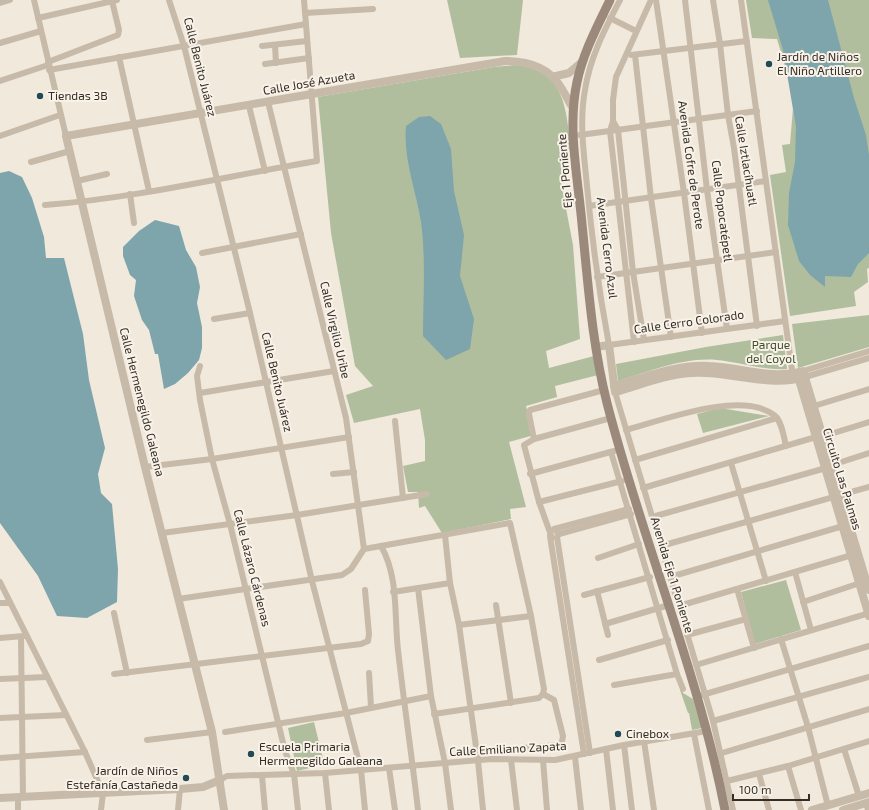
<svg xmlns="http://www.w3.org/2000/svg" width="869" height="810" viewBox="0 0 869 810" font-family="'Exo 2',sans-serif">
<style>
.green{fill:#b0be9d}
.water{fill:#7da5ab}
.lines{fill:none;stroke-linecap:round;stroke-linejoin:round}
.minor{stroke:#c7baa9;stroke-width:6}
.tertiary{stroke:#c7baa9;stroke-width:8}
.secondary{stroke:#9b897b;stroke-width:9}
.poi-dot{fill:#214b53;stroke:#f8f2e8;stroke-width:1.5}
.labels{text-anchor:middle;stroke-width:4;stroke-linejoin:round;paint-order:stroke}
.poi-label{font-size:12px;fill:#352e28;stroke:#f8f2e8;text-anchor:start}
.street-label{font-size:12px;fill:#352e28;stroke:#f8f2e8}
.park-label{font-size:12px;fill:#41512e;stroke:#f8f2e8}
</style>
<rect width="100%" height="100%" fill="#f0e9dc"/>
<g class="green">
<polygon points="447,0 523,0 517,55 460,58"/>
<polygon points="746,0 869,0 869,268 867,269 868,282 854,292 856,306 790,316 770,175 786,172 782,145 790,144 793,108 796,125 798,110 777,39 752,38"/>
<path d="M515,65C566,70 566,109 571,150L562,152L565,181L561,182L573,245L580,339L546,351L549,368L594,356L598,375L555,386L557,397L526,406L534,435L509,442L526,507L510,509L511,519L442,533L425,506L419,508L418,492H408L403,466L425,461V440L420,409L354,423L346,395L373,386L355,366L331,233L318,97L494,67Z"/>
<polygon points="869,315 869,347 798,368 792,324"/>
<path d="M783,335L787,369C767,371 738,362 717,360C683,357 649,372 618,381L616,364L706,347Z"/>
<polygon points="720,408 769,416 703,433 697,414"/>
<polygon points="786,580 801,630 755,644 741,592"/>
<polygon points="680,690 682,690 683,693 693,699 702,728 692,730 689,713 688,713"/>
<polygon points="314,722 323,759 313,761 315,767 297,771 288,728"/>
</g>
<g class="water">
<polygon points="768,0 828,0 854,98 866,135 869,155 869,253 858,264 851,277 825,276 825,287 810,275 799,261 788,225 789,193 795,162 796,127 783,50"/>
<path d="M430,116L441,124L451,149L454,191L464,235L460,276L474,319L470,349L446,360L423,336C423,299 426,259 421,222C416,190 403,159 406,126L419,117Z"/>
<polygon points="9,171 22,177 32,198 44,237 46,258 64,258 83,334 89,380 105,448 98,474 101,493 112,504 118,569 117,602 87,618 57,616 38,576 0,523 0,173"/>
<polygon points="155,220 179,226 186,250 196,267 200,287 197,303 202,327 202,348 199,360 188,373 175,384 164,389 158,354 155,354 149,330 142,320 134,296 136,280 130,275 123,256 123,247 139,231"/>
</g>
<g class="lines">
<g class="minor">
<polyline points="34,0 66,136"/>
<polyline points="169,0 184,46 250,313 312,581 361,770 365,810"/>
<path d="M620,0C605,29 590,57 585,90C579,122 584,154 587,186C592,240 599,292 609,345L785,321"/>
<polyline points="656,0 684,193 702,333"/>
<polyline points="685,0 707,190 727,329"/>
<polyline points="713,0 720,44 728,115 734,148 757,326"/>
<polyline points="741,0 793,377"/>
<polyline points="0,3 10,0"/>
<polyline points="305,13 373,9"/>
<polyline points="38,18 117,0"/>
<polyline points="610,18 636,31"/>
<polyline points="0,43 41,31"/>
<polyline points="275,45 276,63"/>
<polyline points="262,46 307,41"/>
<polyline points="631,55 747,41"/>
<polyline points="635,55 651,198 671,337"/>
<polyline points="119,57 149,191"/>
<polyline points="48,62 118,35 119,30 112,1"/>
<polyline points="265,64 309,58"/>
<polyline points="49,70 306,24"/>
<polyline points="0,81 48,65"/>
<polyline points="249,106 265,171"/>
<polyline points="613,121 618,130 633,272 644,340"/>
<polyline points="580,135 757,111"/>
<polyline points="0,136 60,115"/>
<polyline points="31,162 70,151"/>
<polyline points="77,181 107,174"/>
<polyline points="130,194 134,223"/>
<path d="M45,205C137,198 227,176 317,161L304,0"/>
<polyline points="589,206 766,181"/>
<polyline points="202,253 301,234"/>
<polyline points="597,277 776,252"/>
<polyline points="214,319 250,313"/>
<polyline points="634,342 610,131 613,121 613,100 616,77 651,0"/>
<polyline points="200,366 197,376 200,400 212,459 230,524 285,751 294,774 298,810"/>
<polyline points="803,371 869,351"/>
<polyline points="805,377 869,358"/>
<polyline points="615,392 713,721 733,810"/>
<polyline points="200,393 334,371"/>
<polyline points="814,406 869,389"/>
<polyline points="395,421 403,498"/>
<path d="M626,430C663,420 741,390 774,415C782,421 784,438 786,446"/>
<polyline points="824,436 869,422"/>
<polyline points="534,439 529,414 530,410 604,390"/>
<polyline points="611,452 677,674 683,689"/>
<polyline points="635,460 777,418"/>
<polyline points="731,463 766,581"/>
<polyline points="832,465 869,453"/>
<polyline points="145,467 212,459 349,437"/>
<polyline points="333,474 354,472"/>
<polyline points="530,474 614,451"/>
<polyline points="643,488 816,437"/>
<polyline points="539,502 622,481"/>
<polyline points="652,517 826,468"/>
<polyline points="554,529 629,509"/>
<polyline points="555,530 559,534 557,537 590,753"/>
<polyline points="162,533 297,515 427,494"/>
<polyline points="559,534 631,514"/>
<polyline points="445,535 450,583 459,625 478,761 483,810"/>
<polyline points="550,536 584,754"/>
<polyline points="552,538 539,502 524,445 534,439 611,418"/>
<path d="M381,546C399,577 394,616 398,650C404,704 412,757 418,810"/>
<polyline points="661,546 869,487"/>
<polyline points="364,549 510,523 531,616 544,689 543,694"/>
<polyline points="598,558 639,544"/>
<polyline points="795,572 811,630"/>
<polyline points="670,577 843,526"/>
<polyline points="0,582 85,752 103,793 101,810"/>
<polyline points="418,588 431,696 445,763 451,810"/>
<polyline points="737,589 754,648"/>
<polyline points="597,591 608,635"/>
<polyline points="393,592 450,583"/>
<polyline points="584,595 650,577"/>
<polyline points="178,599 342,575 351,569 364,549 346,418 268,102"/>
<polyline points="803,602 860,583"/>
<polyline points="0,603 10,603"/>
<polyline points="496,605 511,703"/>
<polyline points="679,606 852,555"/>
<polyline points="114,613 127,673"/>
<polyline points="605,624 669,605"/>
<polyline points="459,625 531,616"/>
<polyline points="687,635 746,619"/>
<polyline points="21,637 23,797"/>
<polyline points="0,638 24,636"/>
<polyline points="781,639 808,727 828,806"/>
<polyline points="599,660 668,640"/>
<polyline points="696,665 869,613"/>
<polyline points="369,673 371,707"/>
<polyline points="114,674 361,644 368,641 369,634 365,590"/>
<polyline points="0,679 47,677"/>
<polyline points="614,685 677,674"/>
<polyline points="702,695 869,646"/>
<polyline points="434,714 539,698 543,694"/>
<polyline points="0,718 66,715"/>
<polyline points="713,721 869,677"/>
<polyline points="225,732 346,713 431,696"/>
<polyline points="694,734 709,810"/>
<polyline points="147,740 212,732"/>
<polyline points="644,741 654,810"/>
<polyline points="624,745 632,810"/>
<polyline points="606,749 613,810"/>
<polyline points="844,749 859,796"/>
<polyline points="476,752 558,745 562,742 563,736 554,700 543,694"/>
<polyline points="722,753 869,709"/>
<polyline points="575,757 581,810"/>
<polyline points="0,758 85,752"/>
<polyline points="511,760 517,810"/>
<polyline points="543,760 547,810"/>
<polyline points="788,766 801,810"/>
<polyline points="389,768 395,810"/>
<polyline points="325,773 329,810"/>
<polyline points="759,774 769,810"/>
<polyline points="262,776 265,810"/>
<polyline points="220,780 227,776 325,773 492,759 555,760 624,745 707,731"/>
<polyline points="727,781 788,766 869,741"/>
<polyline points="866,803 868,810"/>
<polyline points="18,810 18,797"/>
<polyline points="178,810 180,789"/>
</g>
<g class="tertiary">
<polyline points="552,77 569,73 583,61"/>
<path d="M596,347L609,345L615,392C644,384 674,371 705,373C736,374 771,386 802,378"/>
<polyline points="797,373 869,616"/>
<path d="M614,386C645,377 677,364 709,366C741,367 771,380 803,371L869,590"/>
<polyline points="0,798 180,789 203,787 220,780"/>
<path d="M224,810L212,732L145,467L66,136L505,61C526,61 548,67 560,86C565,93 568,101 573,108"/>
<polyline points="812,810 869,793"/>
<polyline points="843,810 869,802"/>
</g>
<path class="secondary" d="M610,0C597,27 583,53 577,82C567,128 578,178 582,224C588,283 592,344 607,403C642,540 698,671 725,810"/>
</g>
<g class="poi-dot">
<circle cx="769" cy="64" r="4"/>
<circle cx="40" cy="96" r="4"/>
<circle cx="618" cy="734" r="4"/>
<circle cx="251" cy="754" r="4"/>
<circle cx="186" cy="778" r="4"/>
</g>
<g class="labels">
<g class="poi-label">
<text x="777" y="61">Jardín de Niños<tspan x="777" dy="14">El Niño Artillero</tspan></text>
<text x="48" y="100">Tiendas 3B</text>
<text x="626" y="738">Cinebox</text>
<text x="259" y="751">Escuela Primaria<tspan x="259" dy="14">Hermenegildo Galeana</tspan></text>
<text x="178" y="775" text-anchor="end">Jardín de Niños<tspan x="178" dy="14">Estefanía Castañeda</tspan></text>
</g>
<g class="street-label">
<text transform="translate(200 67) rotate(76)" y="4">Calle Benito Juárez</text>
<text transform="translate(309 83) rotate(-10)" y="4">Calle José Azueta</text>
<text transform="translate(746 161) rotate(81)" y="4">Calle Iztlacíhuatl</text>
<text transform="translate(691 165) rotate(82)" y="4">Avenida Cofre de Perote</text>
<text transform="translate(565 171) rotate(-95)" y="4">Eje 1 Poniente</text>
<text transform="translate(722 211) rotate(83)" y="4">Calle Popocatépetl</text>
<text transform="translate(607 248) rotate(83)" y="4">Avenida Cerro Azul</text>
<text transform="translate(689 322) rotate(-8)" y="4">Calle Cerro Colorado</text>
<text transform="translate(335 330) rotate(77)" y="4">Calle Virgilio Uribe</text>
<text transform="translate(277 382) rotate(77)" y="4">Calle Benito Juárez</text>
<text transform="translate(142 402) rotate(76)" y="4">Calle Hermenegildo Galeana</text>
<text transform="translate(842 479) rotate(73)" y="4">Circuito Las Palmas</text>
<text transform="translate(252 568) rotate(76)" y="4">Calle Lázaro Cárdenas</text>
<text transform="translate(672 575) rotate(73)" y="4">Avenida Eje 1 Poniente</text>
<text transform="translate(508 749) rotate(-3)" y="4">Calle Emiliano Zapata</text>
</g>
<g class="park-label">
<text x="771" y="349">Parque<tspan x="771" dy="14">del Coyol</tspan></text>
</g>
</g>
<path d="M733 794v6h76v-6" fill="none" stroke="#352e28" stroke-width="2"/>
<text x="739" y="794" font-size="12" fill="#352e28" stroke="#f8f2e8" stroke-width="3" paint-order="stroke">100 m</text>
</svg>
